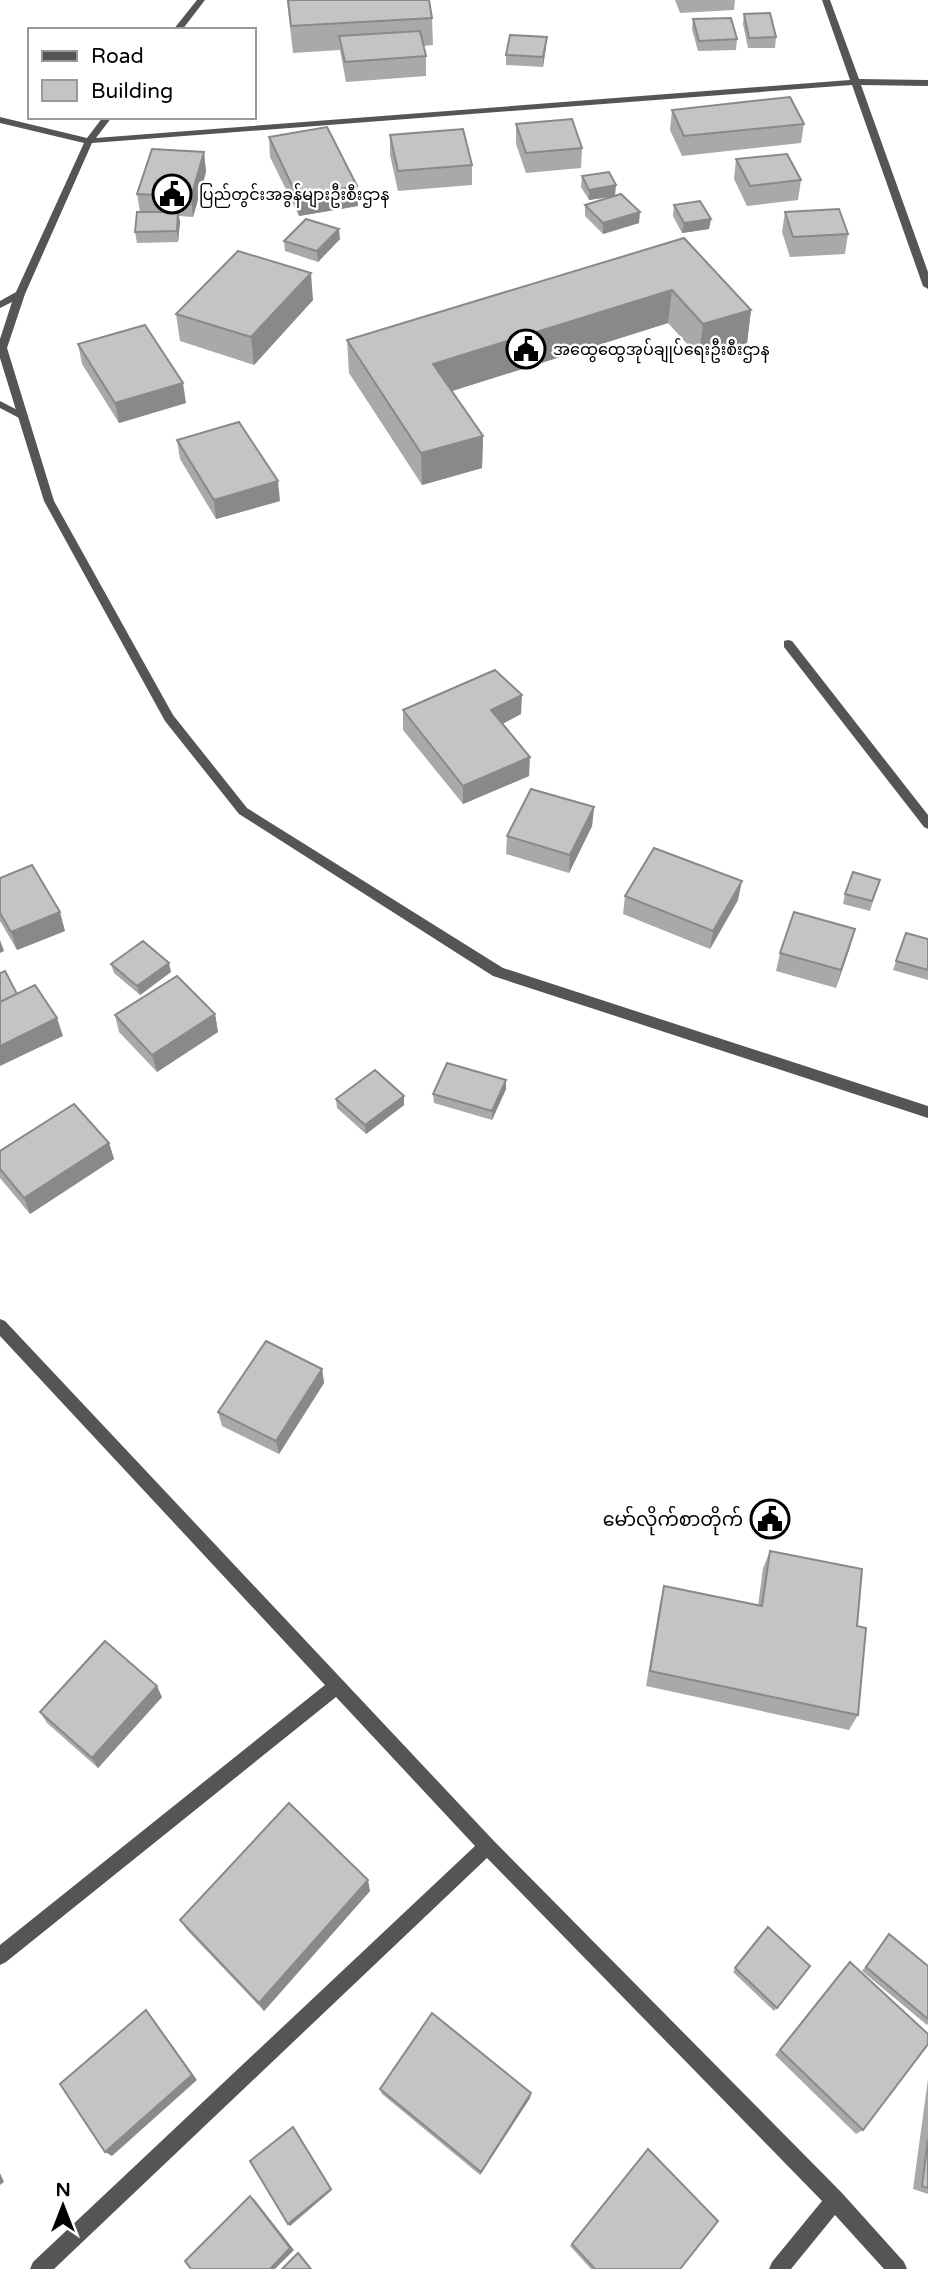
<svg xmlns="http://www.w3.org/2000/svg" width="928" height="2269" viewBox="0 0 928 2269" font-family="'Varela Round','Noto Sans Myanmar',sans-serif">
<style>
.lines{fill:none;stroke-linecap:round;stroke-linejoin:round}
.service{fill:#555;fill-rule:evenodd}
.minor{fill:#555;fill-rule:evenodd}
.wall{fill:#a9a9a9}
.shaded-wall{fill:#898989}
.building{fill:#c4c4c4;stroke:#898989;stroke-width:2}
.labels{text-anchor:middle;stroke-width:5;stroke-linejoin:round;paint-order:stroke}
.far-poi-label{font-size:16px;fill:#000;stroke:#fff;text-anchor:start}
.poi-label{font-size:19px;fill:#000;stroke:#fff;text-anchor:end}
</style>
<rect width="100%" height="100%" fill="#fff"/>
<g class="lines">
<g class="service">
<polygon points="0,401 27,415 28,417 23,420 0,408"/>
<polygon points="788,640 792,641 928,815 928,829 924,827 784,647 784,641"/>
</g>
<g class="minor">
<polygon points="197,0 205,0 182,30 173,30"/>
<polygon points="822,0 830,0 859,79 928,80 928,86 861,85 928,272 928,289 923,286 852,85 92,143 25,294 7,348 54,501 173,715 247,808 503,968 928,1106 928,1118 493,976 239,814 165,721 44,501 0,358 0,339 12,302 0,308 0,301 16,292 84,143 0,123 0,117 87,138 103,117 112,117 96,138 850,80"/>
<polygon points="0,1319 5,1321 493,1840 842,2193 904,2262 907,2269 884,2269 835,2215 791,2269 769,2269 772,2262 822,2201 487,1858 54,2269 30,2269 33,2262 475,1846 336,1697 6,1962 0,1965 0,1945 325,1685 0,1336"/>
</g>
</g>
<g class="wall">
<polygon points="287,0 432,18 433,45 423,46 426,56 426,76 346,82 340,50 293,53"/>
<polygon points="675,0 735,0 734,10 680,13"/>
<polygon points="744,14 776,37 775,48 748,48 743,24"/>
<polygon points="693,19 737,39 736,50 698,51 692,29"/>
<polygon points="546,47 543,67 506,65 506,55"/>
<polygon points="672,110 804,124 801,143 682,156 670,130"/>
<polygon points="516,124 582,148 581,168 526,173 516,144"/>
<polygon points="390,135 472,165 472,185 398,191 390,155"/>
<polygon points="269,137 357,186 358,206 299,216 270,157"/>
<polygon points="204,152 206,172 193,217 179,216 180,222 178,242 137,243 135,232 140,212 137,194"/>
<polygon points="736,159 801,180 798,200 747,206 734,179"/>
<polygon points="582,176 615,196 639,223 603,234 585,216 585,205 615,196 589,200 581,187"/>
<polygon points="674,205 711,219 709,229 682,233 673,216"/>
<polygon points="785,212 848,234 845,254 790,257 782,232"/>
<polygon points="684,238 751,310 747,343 699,357 668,323 452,391 483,436 482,468 422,485 349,373 347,340"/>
<polygon points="340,239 318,262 285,251 284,241"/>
<polygon points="313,300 254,365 180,341 176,314"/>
<polygon points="78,344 186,403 119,423 82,364"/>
<polygon points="177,440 280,501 216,519 180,459"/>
<polygon points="403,710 521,714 502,724 529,776 463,804 403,730"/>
<polygon points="594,807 592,826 569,873 506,854 507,836"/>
<polygon points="0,878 65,931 17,950 0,921"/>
<polygon points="877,889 870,911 843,904 845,894"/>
<polygon points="625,896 738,900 710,949 623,914"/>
<polygon points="906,933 928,939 928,980 893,970"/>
<polygon points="850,947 836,988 776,971 780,953"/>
<polygon points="111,964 171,972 140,995 114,973"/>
<polygon points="215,1014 218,1032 157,1072 119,1032 115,1015"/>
<polygon points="506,1080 506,1089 492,1120 434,1103 433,1094"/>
<polygon points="404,1096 404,1105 366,1134 337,1108 336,1099"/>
<polygon points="109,1143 114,1159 30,1214 0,1178 0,1151"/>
<polygon points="322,1369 324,1383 279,1454 222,1426 218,1412"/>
<polygon points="770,1551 858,1715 849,1730 646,1686 660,1603 664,1586 758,1606 763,1568"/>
<polygon points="162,1697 98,1768 47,1723 40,1712"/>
<polygon points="370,1891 264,2011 187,1930 180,1920"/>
<polygon points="768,1927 810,1966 774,2011 733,1972"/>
<polygon points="889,1934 928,1966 928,2024 927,2025 862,1971"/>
<polygon points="850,1962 863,2130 856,2134 775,2055 844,1968"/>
<polygon points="928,2079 928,2194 913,2189"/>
<polygon points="380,2089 531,2093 530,2098 480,2175 382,2094"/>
<polygon points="648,2149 680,2269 591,2269 570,2246"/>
</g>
<g class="shaded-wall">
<polygon points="547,37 546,47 543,67 543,57"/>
<polygon points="204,152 206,172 193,217 191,197"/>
<polygon points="616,185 615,196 589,200 589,190"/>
<polygon points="357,186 358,206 299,216 297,196"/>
<polygon points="178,212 180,222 178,242 177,231"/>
<polygon points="640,212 639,223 603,234 603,223"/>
<polygon points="711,219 709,229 682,233 684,223"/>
<polygon points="339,229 340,239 318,262 317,251"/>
<polygon points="311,273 313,300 254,365 251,337"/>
<polygon points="672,290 668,323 433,397 433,364"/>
<polygon points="751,310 747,343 699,357 703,324"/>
<polygon points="183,383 186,403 119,423 115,403"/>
<polygon points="483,436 482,468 422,485 421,453"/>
<polygon points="278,481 280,501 216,519 214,500"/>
<polygon points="522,695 521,714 491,730 491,710"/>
<polygon points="530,757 529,776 463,804 463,786"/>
<polygon points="594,807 592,826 569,873 570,855"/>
<polygon points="742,881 738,900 710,949 713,931"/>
<polygon points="60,912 65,931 17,950 11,932"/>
<polygon points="855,929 850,947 836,988 841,970"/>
<polygon points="0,940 4,951 0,953"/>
<polygon points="169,963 171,972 140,995 137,986"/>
<polygon points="215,1014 218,1032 157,1072 152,1055"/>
<polygon points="57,1018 63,1036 0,1066 0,1046"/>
<polygon points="506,1080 506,1089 492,1120 492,1111"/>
<polygon points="404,1096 404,1105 366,1134 365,1125"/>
<polygon points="109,1143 114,1159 30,1214 24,1198"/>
<polygon points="322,1369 324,1383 279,1454 276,1441"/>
<polygon points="157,1686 162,1697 98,1768 92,1758"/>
<polygon points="368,1880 370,1891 264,2011 259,2003"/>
<polygon points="146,2010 151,2016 197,2080 112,2156 105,2152"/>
<polygon points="531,2093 530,2098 480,2175 481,2172"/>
<polygon points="295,2129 332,2190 290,2226 288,2224"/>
<polygon points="0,2173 4,2182 0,2185"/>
<polygon points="250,2196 254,2199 294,2250 275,2269 270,2269"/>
</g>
<g class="building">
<polygon points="288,0 429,0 432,18 291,26"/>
<polygon points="770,13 776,37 749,38 744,14"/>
<polygon points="731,18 737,39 699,41 693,19"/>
<polygon points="420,31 426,56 345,62 339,36"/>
<polygon points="510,35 547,37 543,57 506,55"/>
<polygon points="790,97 804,124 684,136 672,110"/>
<polygon points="572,119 582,148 526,153 516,124"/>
<polygon points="327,127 357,186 297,196 269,137"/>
<polygon points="463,129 472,165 398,171 390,135"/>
<polygon points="152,149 204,152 191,197 137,194"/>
<polygon points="787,154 801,180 750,186 736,159"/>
<polygon points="609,172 616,185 589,190 582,176"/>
<polygon points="621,194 640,212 603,223 585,205"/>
<polygon points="700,201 711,219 684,223 674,205"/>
<polygon points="839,209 848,234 793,237 785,212"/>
<polygon points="137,212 178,212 177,231 135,232"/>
<polygon points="306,219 339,229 317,251 284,241"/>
<polygon points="684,238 751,310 703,324 672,290 433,364 483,436 421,453 347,340"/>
<polygon points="238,251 311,273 251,337 176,314"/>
<polygon points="145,325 183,383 115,403 78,344"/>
<polygon points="239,422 278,481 214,500 177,440"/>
<polygon points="495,670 522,695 491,710 530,757 463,786 403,710"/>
<polygon points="531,789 594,807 570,855 507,836"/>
<polygon points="654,848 742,881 713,931 625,896"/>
<polygon points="32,865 60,912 11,932 0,913 0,878"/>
<polygon points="853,872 880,880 872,901 845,894"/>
<polygon points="794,912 855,929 841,970 780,953"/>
<polygon points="906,933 928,939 928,970 896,961"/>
<polygon points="143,941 169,963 137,986 111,964"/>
<polygon points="5,971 17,994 0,1002 0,973"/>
<polygon points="177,976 215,1014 152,1055 115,1015"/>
<polygon points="35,985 57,1018 0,1046 0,1002"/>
<polygon points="447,1063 506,1080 492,1111 433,1094"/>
<polygon points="375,1070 404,1096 365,1125 336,1099"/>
<polygon points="74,1104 109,1143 24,1198 0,1169 0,1151"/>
<polygon points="266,1341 322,1369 276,1441 218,1412"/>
<polygon points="770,1551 862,1569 857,1626 866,1628 858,1715 650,1671 664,1586 762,1606"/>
<polygon points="105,1641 157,1686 92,1758 40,1712"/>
<polygon points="289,1803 368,1880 259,2003 180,1920"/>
<polygon points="768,1927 810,1966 777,2008 735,1968"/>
<polygon points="889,1934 928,1966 928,2019 866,1967"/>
<polygon points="850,1962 928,2034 928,2044 863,2130 780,2050"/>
<polygon points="146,2010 192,2075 105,2152 60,2084"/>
<polygon points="432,2013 531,2093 481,2172 380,2089"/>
<polygon points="293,2127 331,2189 288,2224 250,2161"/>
<polygon points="928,2139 928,2188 922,2186"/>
<polygon points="648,2149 718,2221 680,2269 595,2269 572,2244"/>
<polygon points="250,2196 290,2248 270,2269 191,2269 185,2261"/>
<polygon points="298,2253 311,2269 282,2269"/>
</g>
<defs>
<symbol id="civic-ring" viewBox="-11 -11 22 22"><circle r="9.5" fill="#fff" stroke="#000" stroke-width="1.5"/><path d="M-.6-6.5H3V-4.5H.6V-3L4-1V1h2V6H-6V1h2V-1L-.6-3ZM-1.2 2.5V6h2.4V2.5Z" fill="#000"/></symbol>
</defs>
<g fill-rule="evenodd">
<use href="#civic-ring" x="150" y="172" width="44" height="44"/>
<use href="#civic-ring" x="504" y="327" width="44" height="44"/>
<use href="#civic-ring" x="748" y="1497" width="44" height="44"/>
</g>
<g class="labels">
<g class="far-poi-label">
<text x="199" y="200">ပြည်တွင်းအခွန်များဦးစီးဌာန</text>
<text x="553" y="355">အထွေထွေအုပ်ချုပ်ရေးဦးစီးဌာန</text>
</g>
<g class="poi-label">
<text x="743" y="1526">မော်လိုက်စာတိုက်</text>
</g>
</g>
<rect x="28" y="28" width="228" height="91" fill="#ffffff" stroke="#999999" stroke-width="2"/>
<rect x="42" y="51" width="35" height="10" fill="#555555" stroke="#999999" stroke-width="2"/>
<text x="91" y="63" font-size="21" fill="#000000">Road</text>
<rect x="42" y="80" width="35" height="21" fill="#c4c4c4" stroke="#999999" stroke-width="2"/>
<text x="91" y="98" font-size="21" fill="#000000">Building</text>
<g transform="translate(63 2206)" stroke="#ffffff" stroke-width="5" paint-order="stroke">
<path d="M0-5L12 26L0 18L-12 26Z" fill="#000000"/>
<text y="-10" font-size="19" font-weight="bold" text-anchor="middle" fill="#000000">N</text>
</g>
</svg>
